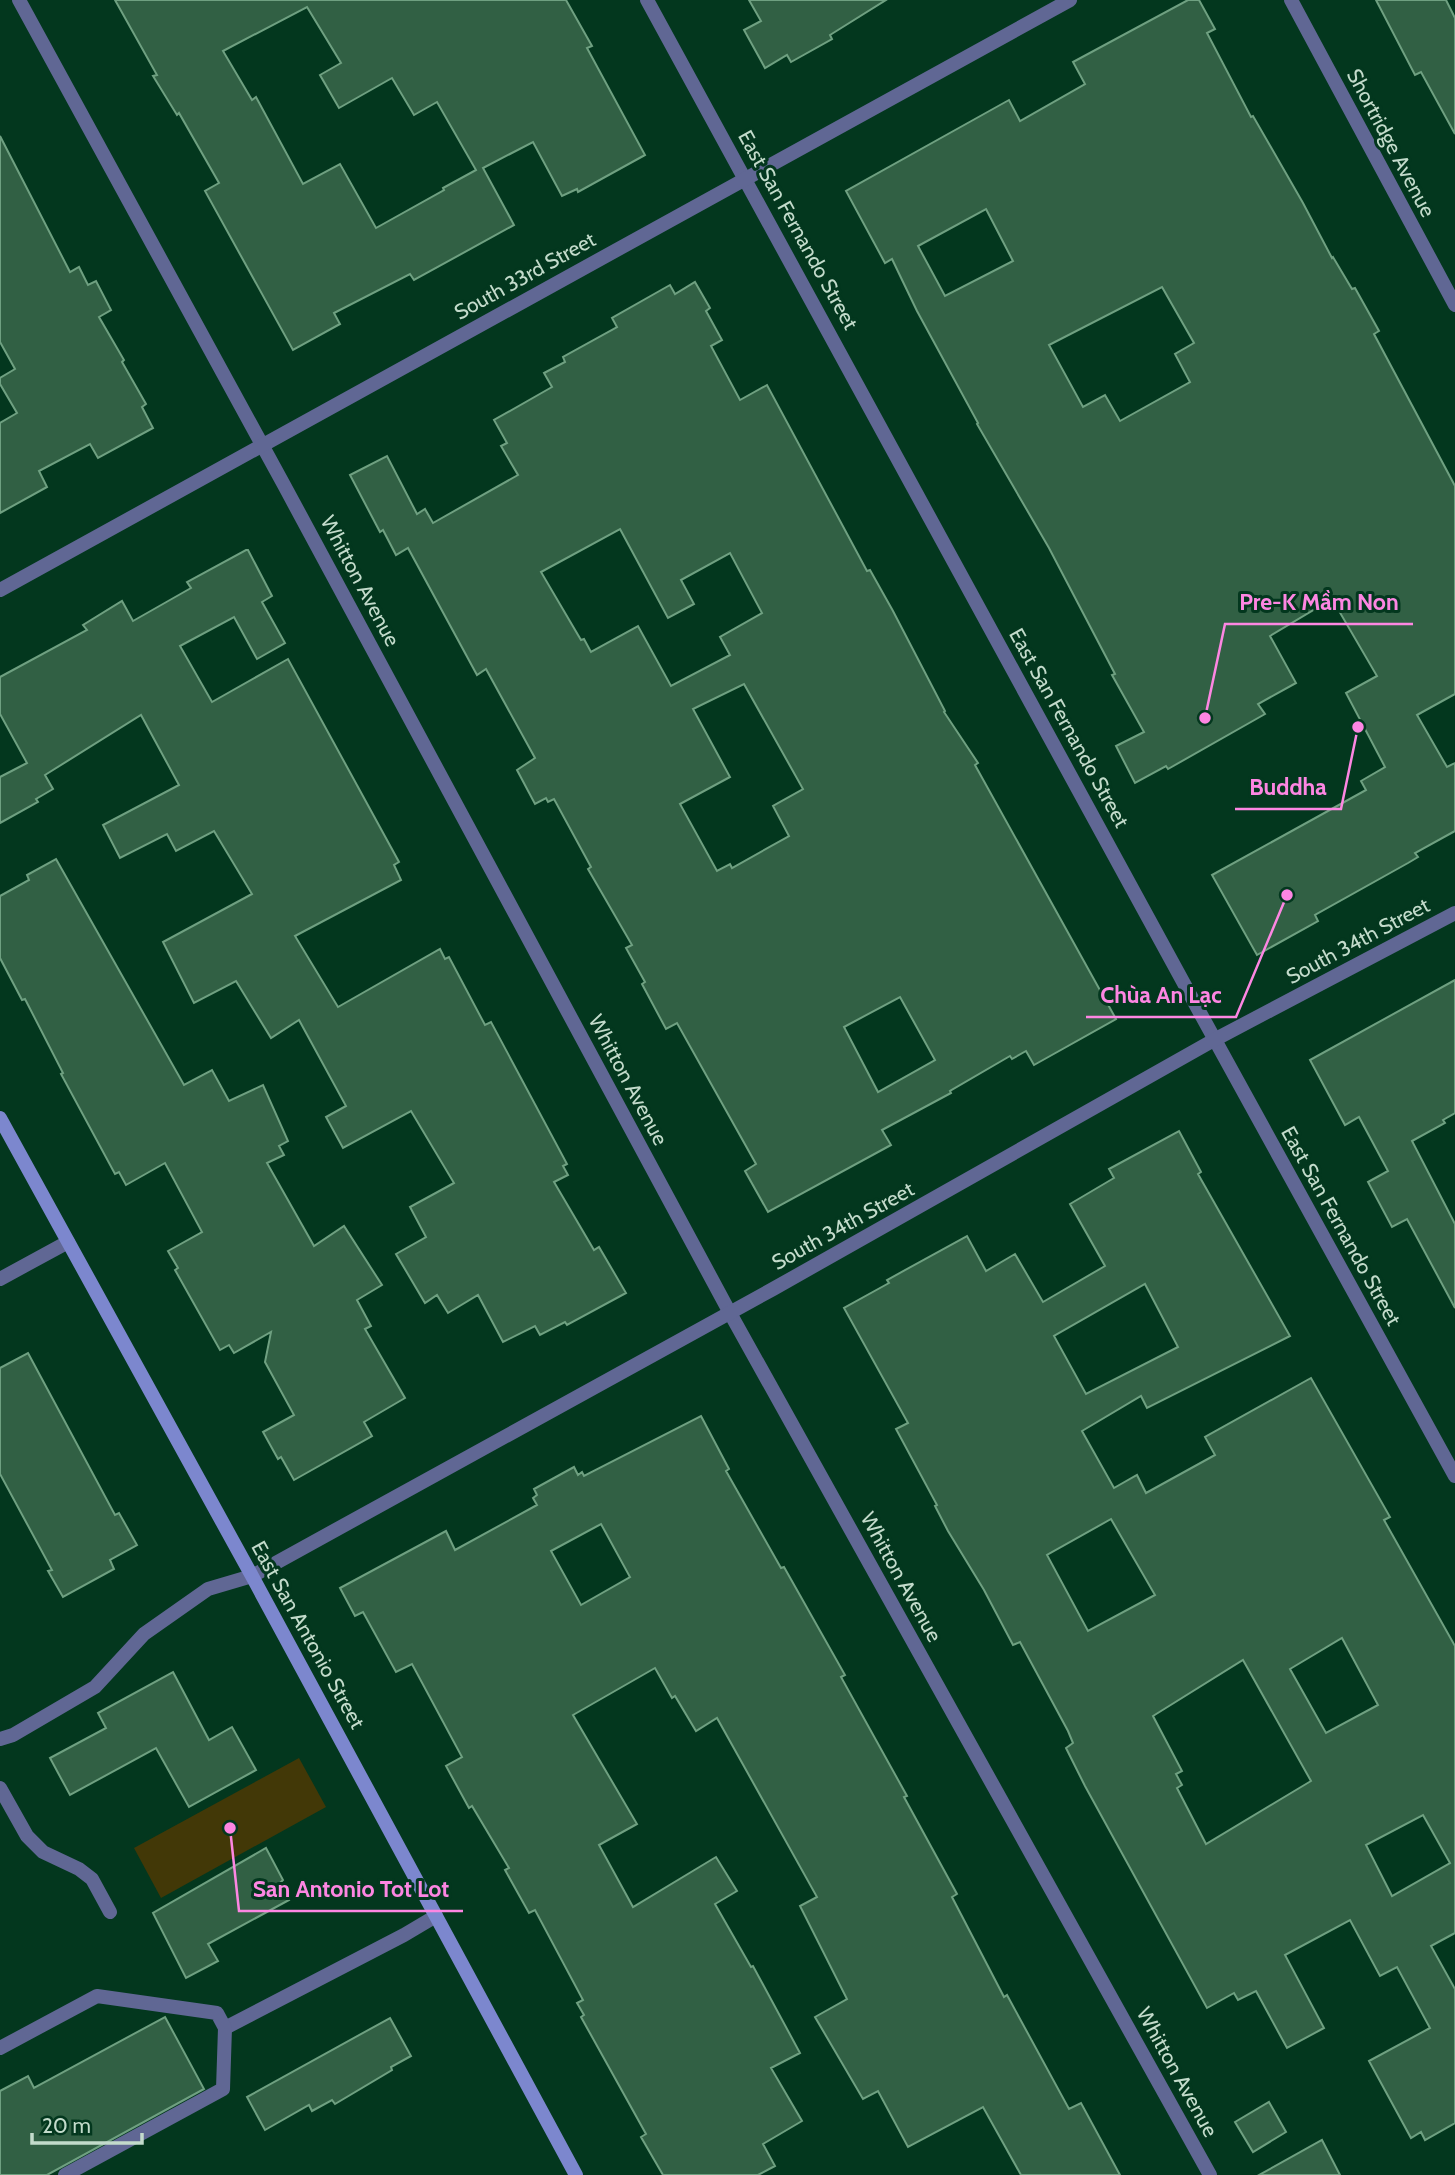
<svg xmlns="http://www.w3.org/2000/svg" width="1455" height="2175" viewBox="0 0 1455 2175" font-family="Cabin,sans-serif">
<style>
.green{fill:#423807}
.building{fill:#316044;stroke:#6fa081;stroke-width:2;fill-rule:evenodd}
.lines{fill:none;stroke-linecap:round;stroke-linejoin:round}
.lane{stroke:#606794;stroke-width:14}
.street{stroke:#606794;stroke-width:14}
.secondary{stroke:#7c87ce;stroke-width:14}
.labels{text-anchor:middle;stroke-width:6;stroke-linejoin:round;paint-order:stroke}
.street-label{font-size:21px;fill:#c3dbcb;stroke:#03371e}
.leader{fill:none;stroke:#fd86e2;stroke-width:2.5}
.callout-dot{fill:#fd86e2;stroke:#03371e;stroke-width:2.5}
.callout-label{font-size:23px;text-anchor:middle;font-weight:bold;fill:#fd86e2;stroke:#03371e;stroke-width:6;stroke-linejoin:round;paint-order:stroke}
</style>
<rect width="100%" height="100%" fill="#03371e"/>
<polygon class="green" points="299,1758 326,1807 161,1898 134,1848"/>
<g class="building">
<path d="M115,0H566L592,46L587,48L645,155L578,192L577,189L562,196L533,142L483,168L514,225L414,280L410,274L334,313L340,324L293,350L205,191L219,183L179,113L177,115L153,76L157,75ZM307,7L341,63L320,75L339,108L392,78L414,115L437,102L476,170L443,188L444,190L376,228L340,164L303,184L256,97L252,100L223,51Z"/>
<polygon points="749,0 886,0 830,35 832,39 791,62 787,55 765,68 744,30 761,21"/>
<path d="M1188,0H1199L1215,29L1207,33L1251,117L1253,116L1303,203L1332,258L1333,257L1352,289L1355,288L1379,331L1374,334L1455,486V694L1417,715L1447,767L1455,763V831L1415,853L1418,857L1408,863L1315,915L1318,921L1257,955L1212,875L1366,790L1361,781L1385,767L1346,693L1377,676L1335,604L1324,610L1322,605L1270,636L1296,683L1258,704L1265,714L1168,769L1166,766L1135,783L1116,746L1144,732L1112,675L1115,674L1049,548L977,424L978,423L917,311L892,259L885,263L846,191L1009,100L1020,121L1085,84L1073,62ZM986,209L1013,261L945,296L918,246ZM1162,287L1194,343L1175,354L1190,382L1120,421L1105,395L1083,407L1049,345Z"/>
<polygon points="1376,0 1446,0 1455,18 1455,134 1421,72 1415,75"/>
<polygon points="0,136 70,272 79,267 88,285 96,281 111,310 99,317 124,360 122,362 146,404 142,407 153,428 98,458 90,444 39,471 47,487 0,513 0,423 17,413 0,384 0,378 15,369 0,342"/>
<path d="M695,282L710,308L706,311L722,340L711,346L740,400L767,385L867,571L870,570L893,611L945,711L944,712L978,763L975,765L1116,1019L1034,1065L1026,1051L1012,1059L1010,1056L950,1091L951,1093L882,1130L891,1145L768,1212L745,1171L756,1164L677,1023L666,1029L642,984L645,982L626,948L632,945L588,869L591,867L554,799L548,802L546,798L535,804L517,770L535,758L486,669L477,675L408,548L396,555L383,530L380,532L350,475L387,456L417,514L425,509L433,523L518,475L501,446L507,443L494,420L552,387L544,373L565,362L563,357L617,327L612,318L670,285L675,294ZM620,529L668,618L694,604L681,580L730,553L762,613L720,637L730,655L671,686L638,626L591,652L584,639L581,640L541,572ZM744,684L803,789L773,806L789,836L732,868L730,864L717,871L680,804L730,777L693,709ZM900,997L935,1060L878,1092L844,1027Z"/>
<polygon points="246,550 248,550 272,596 262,602 285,643 257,659 234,617 180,646 212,702 288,659 399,862 394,865 401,880 295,936 338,1007 440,949 445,959 449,957 485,1025 491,1022 567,1164 563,1166 568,1175 554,1182 594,1250 599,1247 626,1293 567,1325 565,1322 540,1335 535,1326 503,1342 478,1295 448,1313 437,1295 425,1303 396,1254 426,1237 410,1207 454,1183 411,1111 343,1148 326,1117 346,1106 299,1020 271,1038 236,981 194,1003 163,942 252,894 214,831 176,851 167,834 120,858 103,825 179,785 141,715 45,775 53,789 36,799 38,802 0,823 0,777 27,763 0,714 0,677 87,630 83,625 122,601 133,621 191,588 187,582"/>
<polygon points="56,859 184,1085 212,1070 229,1101 263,1085 288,1141 279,1146 284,1155 267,1163 314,1246 344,1226 382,1285 357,1300 371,1326 365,1329 405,1398 364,1422 372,1436 294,1480 281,1457 278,1459 263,1432 294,1415 265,1362 271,1332 234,1353 229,1345 220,1350 175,1270 178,1268 168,1251 202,1232 165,1163 126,1185 119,1172 115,1174 61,1074 63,1073 25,999 22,1000 0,958 0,896 29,880 27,875"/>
<polygon points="1455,980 1455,1113 1443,1120 1445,1123 1412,1141 1455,1224 1455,1308 1407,1219 1392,1227 1368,1182 1388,1171 1359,1117 1345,1125 1310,1060"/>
<path d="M1179,1131L1201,1172L1198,1174L1290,1336L1147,1408L1141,1396L1082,1431L1114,1488L1137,1475L1146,1493L1215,1455L1205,1437L1311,1378L1390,1517L1384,1520L1455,1646V1933L1431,1946L1455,1989V2123L1425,2140L1421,2132L1411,2138L1369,2061L1430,2028L1397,1967L1380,1976L1350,1920L1285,1955L1324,2028L1287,2048L1256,1991L1238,2000L1234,1993L1207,2008L1085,1786L1066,1748L1073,1743L1068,1731L1020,1642L1013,1645L984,1590L948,1531L935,1506L937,1505L896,1429L908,1423L844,1308L889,1283L887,1280L967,1236L986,1271L1015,1254L1043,1302L1105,1266L1070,1204L1114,1178L1109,1169ZM1145,1284L1178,1347L1086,1394L1054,1336ZM1111,1519L1155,1595L1088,1631L1047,1555ZM1342,1638L1378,1705L1326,1733L1290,1669ZM1243,1660L1311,1781L1206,1844L1177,1788L1182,1785L1176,1774L1182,1771L1153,1716ZM1423,1815L1450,1863L1392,1896L1366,1845Z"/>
<polygon points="28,1353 115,1515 119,1513 137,1545 110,1560 114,1569 63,1597 48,1571 52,1570 0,1474 0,1368"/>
<path d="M701,1416L729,1469L726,1471L781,1568L784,1567L845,1675L841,1677L907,1796L904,1797L957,1894L952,1897L1004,1997L1007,1995L1069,2109L1081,2103L1120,2175H1021L983,2107L908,2147L878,2091L863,2099L815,2017L847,1999L800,1906L817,1897L717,1718L696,1731L675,1696L672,1698L655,1668L573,1715L637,1824L599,1845L633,1907L716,1857L737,1891L715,1904L751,1967L753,1966L800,2053L771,2068L802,2121L763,2144L775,2166L758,2175H663L641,2137L646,2134L581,2017L584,2015L577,2003L583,2000L535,1910L529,1913L505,1870L509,1868L472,1806L469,1808L446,1766L462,1757L412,1664L396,1672L363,1612L355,1616L340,1588L446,1531L455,1550L537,1505L533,1498L537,1495L534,1489L574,1467L578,1475L582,1472L584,1476ZM601,1524L630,1577L581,1605L551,1551Z"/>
<polygon points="173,1672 209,1740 232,1727 256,1770 189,1807 156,1748 70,1795 50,1758 106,1728 98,1713"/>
<polygon points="266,1848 283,1880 280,1883 289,1900 208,1944 218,1961 186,1978 153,1913"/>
<polygon points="165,2017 204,2089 47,2175 0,2175 0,2091 28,2076 34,2088"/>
<polygon points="390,2018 411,2056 391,2067 392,2070 335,2104 332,2100 312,2111 309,2105 265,2130 247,2097"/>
<polygon points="1269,2102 1286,2132 1253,2152 1235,2122"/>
<polygon points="1322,2140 1340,2175 1259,2175"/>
</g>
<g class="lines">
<g class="lane">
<polyline points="225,2028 404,1935 436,1916"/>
<polyline points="0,2048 97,1996 217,2013 225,2028 223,2089 65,2175"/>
</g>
<g class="street">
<polyline points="19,0 284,485 730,1313 1210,2175"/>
<polyline points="647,0 1193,1000 1455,1476"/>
<polyline points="1291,0 1455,305"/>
<polyline points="0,590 1070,0"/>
<polyline points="0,1279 68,1242"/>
<polyline points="0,1739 13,1735 95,1687 144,1634 208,1589 252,1576 773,1289 1214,1040 1455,913"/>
<polyline points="0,1788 27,1836 43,1852 79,1869 92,1879 110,1912"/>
</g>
<polyline class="secondary" points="0,1118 252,1576 576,2175"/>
</g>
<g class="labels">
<g class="street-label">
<text transform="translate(1391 143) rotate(62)" y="7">Shortridge Avenue</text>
<text transform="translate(798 230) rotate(61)" y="7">East San Fernando Street</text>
<text transform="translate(525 276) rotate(-29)" y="7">South 33rd Street</text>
<text transform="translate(360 581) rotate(62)" y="7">Whitton Avenue</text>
<text transform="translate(1069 728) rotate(61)" y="7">East San Fernando Street</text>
<text transform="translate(1358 941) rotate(-28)" y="7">South 34th Street</text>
<text transform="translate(628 1080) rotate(62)" y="7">Whitton Avenue</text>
<text transform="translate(843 1226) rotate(-29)" y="7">South 34th Street</text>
<text transform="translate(1341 1226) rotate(61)" y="7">East San Fernando Street</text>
<text transform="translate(901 1577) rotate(61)" y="7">Whitton Avenue</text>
<text transform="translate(308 1635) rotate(61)" y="7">East San Antonio Street</text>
<text transform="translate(1177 2072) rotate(61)" y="7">Whitton Avenue</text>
</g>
</g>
<path class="leader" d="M1205 718L1225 624H1413M1358 727L1341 809H1235M1287 895L1236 1017H1086M230 1828L239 1911H463"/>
<g class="callout-dot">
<circle cx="1205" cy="718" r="7"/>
<circle cx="1358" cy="727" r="7"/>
<circle cx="1287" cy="895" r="7"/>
<circle cx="230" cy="1828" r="7"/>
</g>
<g class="callout-label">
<text x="1319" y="610">Pre-K Mầm Non</text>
<text x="1288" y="795">Buddha</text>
<text x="1161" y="1003">Chùa An Lạc</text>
<text x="351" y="1897">San Antonio Tot Lot</text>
</g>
<path d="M32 2133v10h110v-10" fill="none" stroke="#c3dbcb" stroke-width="3.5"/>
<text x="42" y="2133" font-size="21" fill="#c3dbcb" stroke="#03371e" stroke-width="5" paint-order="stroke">20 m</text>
</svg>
